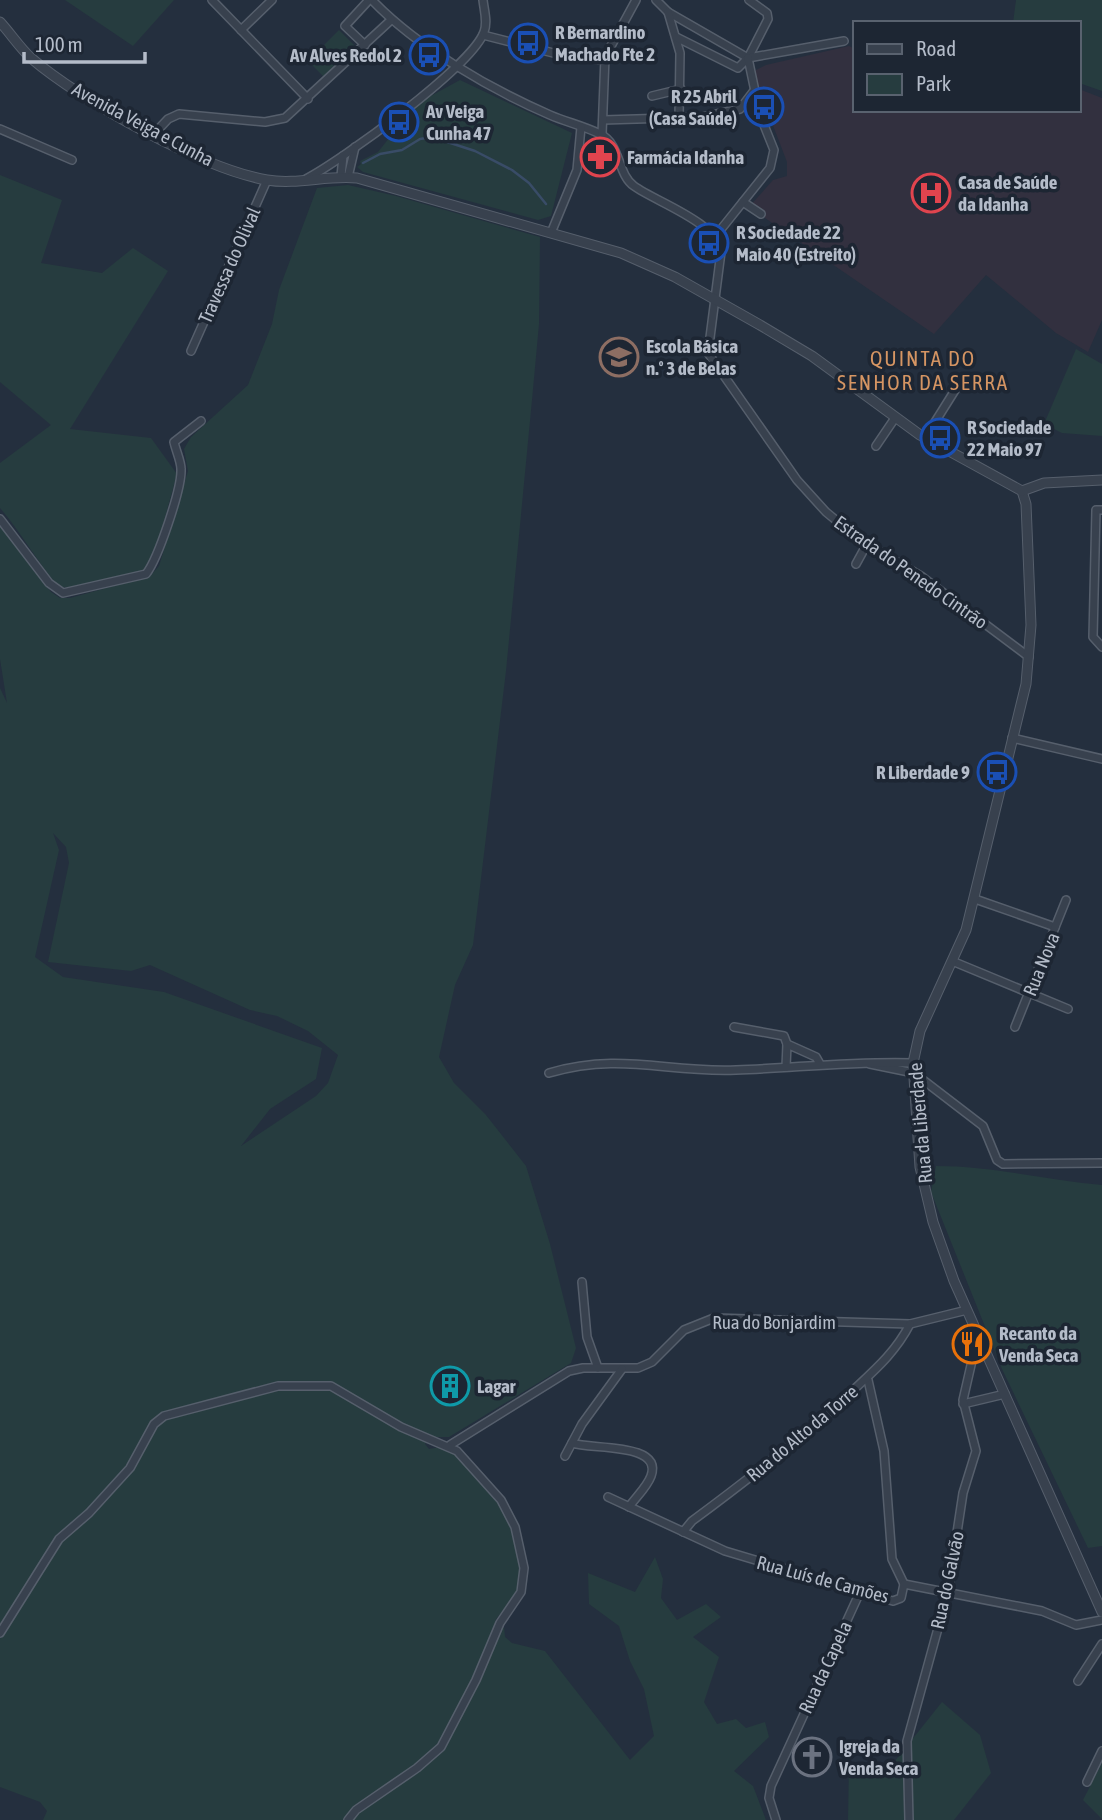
<svg xmlns="http://www.w3.org/2000/svg" width="1102" height="1820" viewBox="0 0 1102 1820" font-family="'Asap Condensed',sans-serif">
<style>
.medical{fill:#32303f}
.green{fill:#263c3f;fill-rule:evenodd}
.lines{fill:none;stroke-linecap:round;stroke-linejoin:round}
.stream{stroke:#394c67;stroke-width:2.5}
.minor-casing{stroke:#565f6c;stroke-width:10}
.tertiary-casing{stroke:#565f6c;stroke-width:11}
.minor{stroke:#38414e;stroke-width:7}
.tertiary{stroke:#38414e;stroke-width:9}
.labels{text-anchor:middle;stroke-width:7;stroke-linejoin:round;paint-order:stroke}
.poi-label{font-size:19px;font-weight:bold;fill:#b4bcc9;stroke:#1d2633;text-anchor:start}
.street-label{font-size:19px;fill:#b4bcc9;stroke:#1d2633}
.neighbourhood-label{font-size:21px;letter-spacing:2px;fill:#d59563;stroke:#1d2633}
</style>
<rect width="100%" height="100%" fill="#242f3e"/>
<polygon class="medical" points="849,46 855,49 855,110 1079,110 1079,89 1102,98 1102,320 1088,352 1056,333 986,275 934,334 749,207 773,180 787,176 787,162 754,76 756,70 766,65"/>
<g class="green">
<polygon points="65,0 174,0 133,46"/>
<polygon points="1016,0 1102,0 1102,91 1079,83 1079,23 1013,23"/>
<polygon points="339,30 355,46 324,77 308,61"/>
<polygon points="460,80 572,133 551,216 538,220 363,172 357,167 361,164 360,161 378,152 416,104"/>
<path d="M0,175L62,200L41,263L102,273L133,248L168,271L70,429L151,438L177,474L153,561L147,569L138,573L74,588L59,587C37,562 21,532 0,508V463L51,425L0,382Z"/>
<path d="M348,185L396,196L540,237L539,324L532,400L506,671L473,945L455,985L439,1057L454,1083L486,1115L526,1166L550,1244L576,1348L571,1363L449,1437H431L425,1444L429,1449L447,1446L469,1464L506,1512L522,1572L521,1584L513,1600L496,1619L481,1666L504,1627L505,1637L512,1643L545,1651L630,1760L654,1736L644,1689L630,1661L619,1626L589,1604L588,1573L635,1592L655,1557L663,1579L661,1598L677,1620L706,1604L721,1617L693,1637L719,1657L704,1702L717,1724L736,1719L746,1728L765,1722L769,1737L734,1771L753,1786L766,1820H43L47,1811L40,1802L0,1787V688L7,703L0,659V526L51,592L60,598H70L150,576L159,566L188,471L184,449L191,437L248,385L272,324L279,290L317,188ZM53,833L66,847L69,863L48,962L131,971L150,965L250,1010L277,1016L308,1031L338,1055L328,1083L316,1096L241,1146L270,1109L316,1079L322,1048L164,992L63,977L35,957L59,850Z"/>
<polygon points="1076,349 1102,364 1102,436 1062,433 1044,424"/>
<path d="M936,1166C992,1166 1046,1180 1102,1185V1546L1088,1548L1002,1369L931,1192Z"/>
<polygon points="942,1702 980,1735 991,1773 954,1820 848,1820 849,1764 887,1771"/>
<polygon points="1102,1763 1102,1819 1083,1800"/>
</g>
<g class="lines">
<polyline class="stream" points="363,163 380,154 402,150 420,139 432,137 475,151 512,170 529,183 546,204"/>
<defs>
<g id="minor">
<polyline points="212,0 308,99"/>
<path d="M372,0C417,47 490,89 550,115C566,122 584,126 600,134C621,144 617,174 634,186C656,202 717,222 721,252L708,353L797,480L826,512L860,540L921,576L1029,657"/>
<polyline points="656,0 668,12 748,58"/>
<polyline points="668,12 680,53 679,118"/>
<polyline points="241,30 272,0"/>
<polyline points="483,35 565,56 604,60"/>
<polyline points="676,37 738,68 748,58 768,19 767,13 749,0"/>
<polyline points="365,45 345,26 369,0"/>
<polyline points="748,58 844,41"/>
<polyline points="652,96 681,89"/>
<polyline points="603,120 703,117 740,109 753,92"/>
<polyline points="0,129 72,160"/>
<polyline points="154,134 168,119 179,114 265,122 285,118 391,20"/>
<polyline points="602,134 605,57 636,0"/>
<polyline points="341,176 343,156"/>
<polyline points="348,177 355,147"/>
<path d="M306,179C341,161 472,66 484,32C488,22 484,10 483,0"/>
<polyline points="743,202 761,214"/>
<polyline points="551,233 577,170 581,127"/>
<polyline points="714,238 770,168 774,150 760,115 748,58"/>
<polyline points="191,351 267,180"/>
<polyline points="925,438 957,387"/>
<polyline points="876,446 895,418"/>
<polyline points="1102,510 1096,510 1093,637 1102,647"/>
<path d="M0,519L49,583L63,593L146,574C158,559 182,488 181,469C181,461 176,451 174,442L201,421"/>
<polyline points="856,564 867,544"/>
<polyline points="1012,738 1102,759"/>
<polyline points="975,899 1055,927"/>
<polyline points="952,961 1068,1009"/>
<polyline points="734,1027 784,1036 787,1044"/>
<polyline points="1015,1027 1066,900"/>
<polyline points="870,1064 914,1073 983,1126 997,1160 1003,1164 1102,1163"/>
<polyline points="786,1067 787,1044 816,1057 820,1064"/>
<path d="M549,1073C622,1052 666,1073 736,1070C795,1068 853,1061 913,1063"/>
<polyline points="582,1282 587,1337 598,1368"/>
<polyline points="868,1380 884,1451 892,1559 904,1584"/>
<polyline points="963,1404 1005,1394"/>
<path d="M572,1443C591,1450 663,1442 651,1476C647,1487 636,1497 629,1507"/>
<polyline points="450,1445 569,1371 583,1368 638,1368 652,1362 684,1330 714,1318 910,1324 967,1310"/>
<polyline points="565,1456 582,1424 622,1369"/>
<polyline points="608,1497 725,1551 893,1601 901,1598 904,1584 1042,1611 1076,1625 1102,1620"/>
<path d="M683,1532L692,1521C746,1481 798,1441 847,1396C871,1373 894,1355 910,1324"/>
<polyline points="0,1633 59,1539 89,1513 130,1468 154,1424 164,1416 278,1386 331,1386 401,1427 457,1451 501,1500 515,1527 524,1568 521,1592 500,1623 476,1680 441,1747 417,1768 356,1810 348,1820"/>
<polyline points="1078,1681 1102,1644"/>
<polyline points="1087,1782 1102,1751"/>
<polyline points="776,1820 769,1798 771,1786 860,1592"/>
<polyline points="909,1820 907,1741 948,1592 963,1493 976,1451 963,1400 974,1352 981,1343"/>
</g>
<g id="tertiary">
<path d="M0,22C11,34 20,48 31,58C81,101 203,169 267,180C297,185 327,175 357,178L621,253L675,277L760,325L812,356L920,435L1022,491L1026,504L1031,625L1026,684L966,930L920,1031L913,1063L920,1167L933,1222L954,1281L1102,1612"/>
<polyline points="1022,491 1044,483 1102,480"/>
</g>
</defs>
<use href="#minor" class="minor-casing"/>
<use href="#tertiary" class="tertiary-casing"/>
<use href="#minor" class="minor"/>
<use href="#tertiary" class="tertiary"/>
</g>
<defs>
<symbol id="bus-ring" viewBox="-11 -11 22 22"><circle r="9.5" fill="#1d2633" stroke="#1a4fb4" stroke-width="1.5"/><path d="M-5-6H5V4H4V6H2V4H-2V6H-4V4H-5ZM-3.5-4V0h7V-4ZM-3.5 1.2v1.5H-2V1.2ZM2 1.2v1.5H3.5V1.2Z" fill="#1a4fb4"/></symbol>
<symbol id="pharmacy-ring" viewBox="-11 -11 22 22"><circle r="9.5" fill="#1d2633" stroke="#e0444e" stroke-width="1.5"/><path d="M-2-6h4v4h4v4h-4v4h-4v-4h-4v-4h4Z" fill="#e0444e"/></symbol>
<symbol id="hospital-ring" viewBox="-11 -11 22 22"><circle r="9.5" fill="#1d2633" stroke="#e0444e" stroke-width="1.5"/><path d="M-5-5h3v3.5h4V-5h3V5h-3V1.5h-4V5h-3Z" fill="#e0444e"/></symbol>
<symbol id="school-ring" viewBox="-11 -11 22 22"><circle r="9.5" fill="#1d2633" stroke="#8d6e63" stroke-width="1.5"/><path d="M0-5L7-2L0 1L-7-2ZM-4 1L0 2.5L4 1V4Q0 6-4 4Z" fill="#8d6e63"/></symbol>
<symbol id="restaurant-ring" viewBox="-11 -11 22 22"><circle r="9.5" fill="#1d2633" stroke="#e8710a" stroke-width="1.5"/><path d="M-5-6h1v4h1v-4h1v4h1v-4h1v5L-1.5 .5V6h-2V.5L-5-1ZM5-6V6H3V1.5H1.5Q1.5-4 5-6Z" fill="#e8710a"/></symbol>
<symbol id="building-ring" viewBox="-11 -11 22 22"><circle r="9.5" fill="#1d2633" stroke="#0f9aa8" stroke-width="1.5"/><path d="M-4-6H4V6H1V3H-1V6H-4ZM-2.5-4.3h1.7v1.8h-1.7ZM.8-4.3h1.7v1.8H.8ZM-2.5-1h1.7V.8h-1.7ZM.8-1h1.7V.8H.8Z" fill="#0f9aa8"/></symbol>
<symbol id="church-ring" viewBox="-11 -11 22 22"><circle r="9.5" fill="#1d2633" stroke="#6b7280" stroke-width="1.5"/><path d="M-1.2-6h2.4v3.5h3.3v2.4h-3.3V6h-2.4V-.1h-3.3v-2.4h3.3Z" fill="#6b7280"/></symbol>
</defs>
<g fill-rule="evenodd">
<use href="#bus-ring" x="506" y="21" width="44" height="44"/>
<use href="#bus-ring" x="407" y="33" width="44" height="44"/>
<use href="#bus-ring" x="742" y="85" width="44" height="44"/>
<use href="#bus-ring" x="377" y="100" width="44" height="44"/>
<use href="#pharmacy-ring" x="578" y="135" width="44" height="44"/>
<use href="#hospital-ring" x="909" y="171" width="44" height="44"/>
<use href="#bus-ring" x="687" y="221" width="44" height="44"/>
<use href="#school-ring" x="597" y="335" width="44" height="44"/>
<use href="#bus-ring" x="918" y="416" width="44" height="44"/>
<use href="#bus-ring" x="975" y="750" width="44" height="44"/>
<use href="#restaurant-ring" x="950" y="1322" width="44" height="44"/>
<use href="#building-ring" x="428" y="1364" width="44" height="44"/>
<use href="#church-ring" x="790" y="1735" width="44" height="44"/>
</g>
<g class="labels">
<g class="poi-label">
<text x="555" y="39">R Bernardino<tspan x="555" dy="22">Machado Fte 2</tspan></text>
<text x="402" y="62" text-anchor="end">Av Alves Redol 2</text>
<text x="737" y="103" text-anchor="end">R 25 Abril<tspan x="737" dy="22">(Casa Saúde)</tspan></text>
<text x="426" y="118">Av Veiga<tspan x="426" dy="22">Cunha 47</tspan></text>
<text x="627" y="164">Farmácia Idanha</text>
<text x="958" y="189">Casa de Saúde<tspan x="958" dy="22">da Idanha</tspan></text>
<text x="736" y="239">R Sociedade 22<tspan x="736" dy="22">Maio 40 (Estreito)</tspan></text>
<text x="646" y="353">Escola Básica<tspan x="646" dy="22">n.º 3 de Belas</tspan></text>
<text x="967" y="434">R Sociedade<tspan x="967" dy="22">22 Maio 97</tspan></text>
<text x="970" y="779" text-anchor="end">R Liberdade 9</text>
<text x="999" y="1340">Recanto da<tspan x="999" dy="22">Venda Seca</tspan></text>
<text x="477" y="1393">Lagar</text>
<text x="839" y="1753">Igreja da<tspan x="839" dy="22">Venda Seca</tspan></text>
</g>
<g class="street-label">
<text transform="translate(143 124) rotate(28)" y="7">Avenida Veiga e Cunha</text>
<text transform="translate(229 265) rotate(-66)" y="7">Travessa do Olival</text>
<text transform="translate(911 572) rotate(35)" y="7">Estrada do Penedo Cintrão</text>
<text transform="translate(1041 964) rotate(-68)" y="7">Rua Nova</text>
<text transform="translate(920 1123) rotate(-95)" y="7">Rua da Liberdade</text>
<text x="774" y="1329">Rua do Bonjardim</text>
<text transform="translate(802 1433) rotate(-40)" y="7">Rua do Alto da Torre</text>
<text transform="translate(823 1579) rotate(15)" y="7">Rua Luís de Camões</text>
<text transform="translate(947 1580) rotate(-78)" y="7">Rua do Galvão</text>
<text transform="translate(825 1667) rotate(-65)" y="7">Rua da Capela</text>
</g>
<g class="neighbourhood-label">
<text x="923" y="366">QUINTA DO<tspan x="923" dy="24">SENHOR DA SERRA</tspan></text>
</g>
</g>
<rect x="853" y="21" width="228" height="91" fill="#1d2633" stroke="#59626f" stroke-width="2"/>
<rect x="867" y="44" width="35" height="10" fill="#38414e" stroke="#59626f" stroke-width="2"/>
<text x="916" y="56" font-size="21" fill="#b4bcc9">Road</text>
<rect x="867" y="74" width="35" height="21" fill="#263c3f" stroke="#59626f" stroke-width="2"/>
<text x="916" y="91" font-size="21" fill="#b4bcc9">Park</text>
<path d="M24 52v10h121v-10" fill="none" stroke="#b4bcc9" stroke-width="3.5"/>
<text x="35" y="52" font-size="21" fill="#b4bcc9" stroke="#1d2633" stroke-width="5" paint-order="stroke">100 m</text>
</svg>
